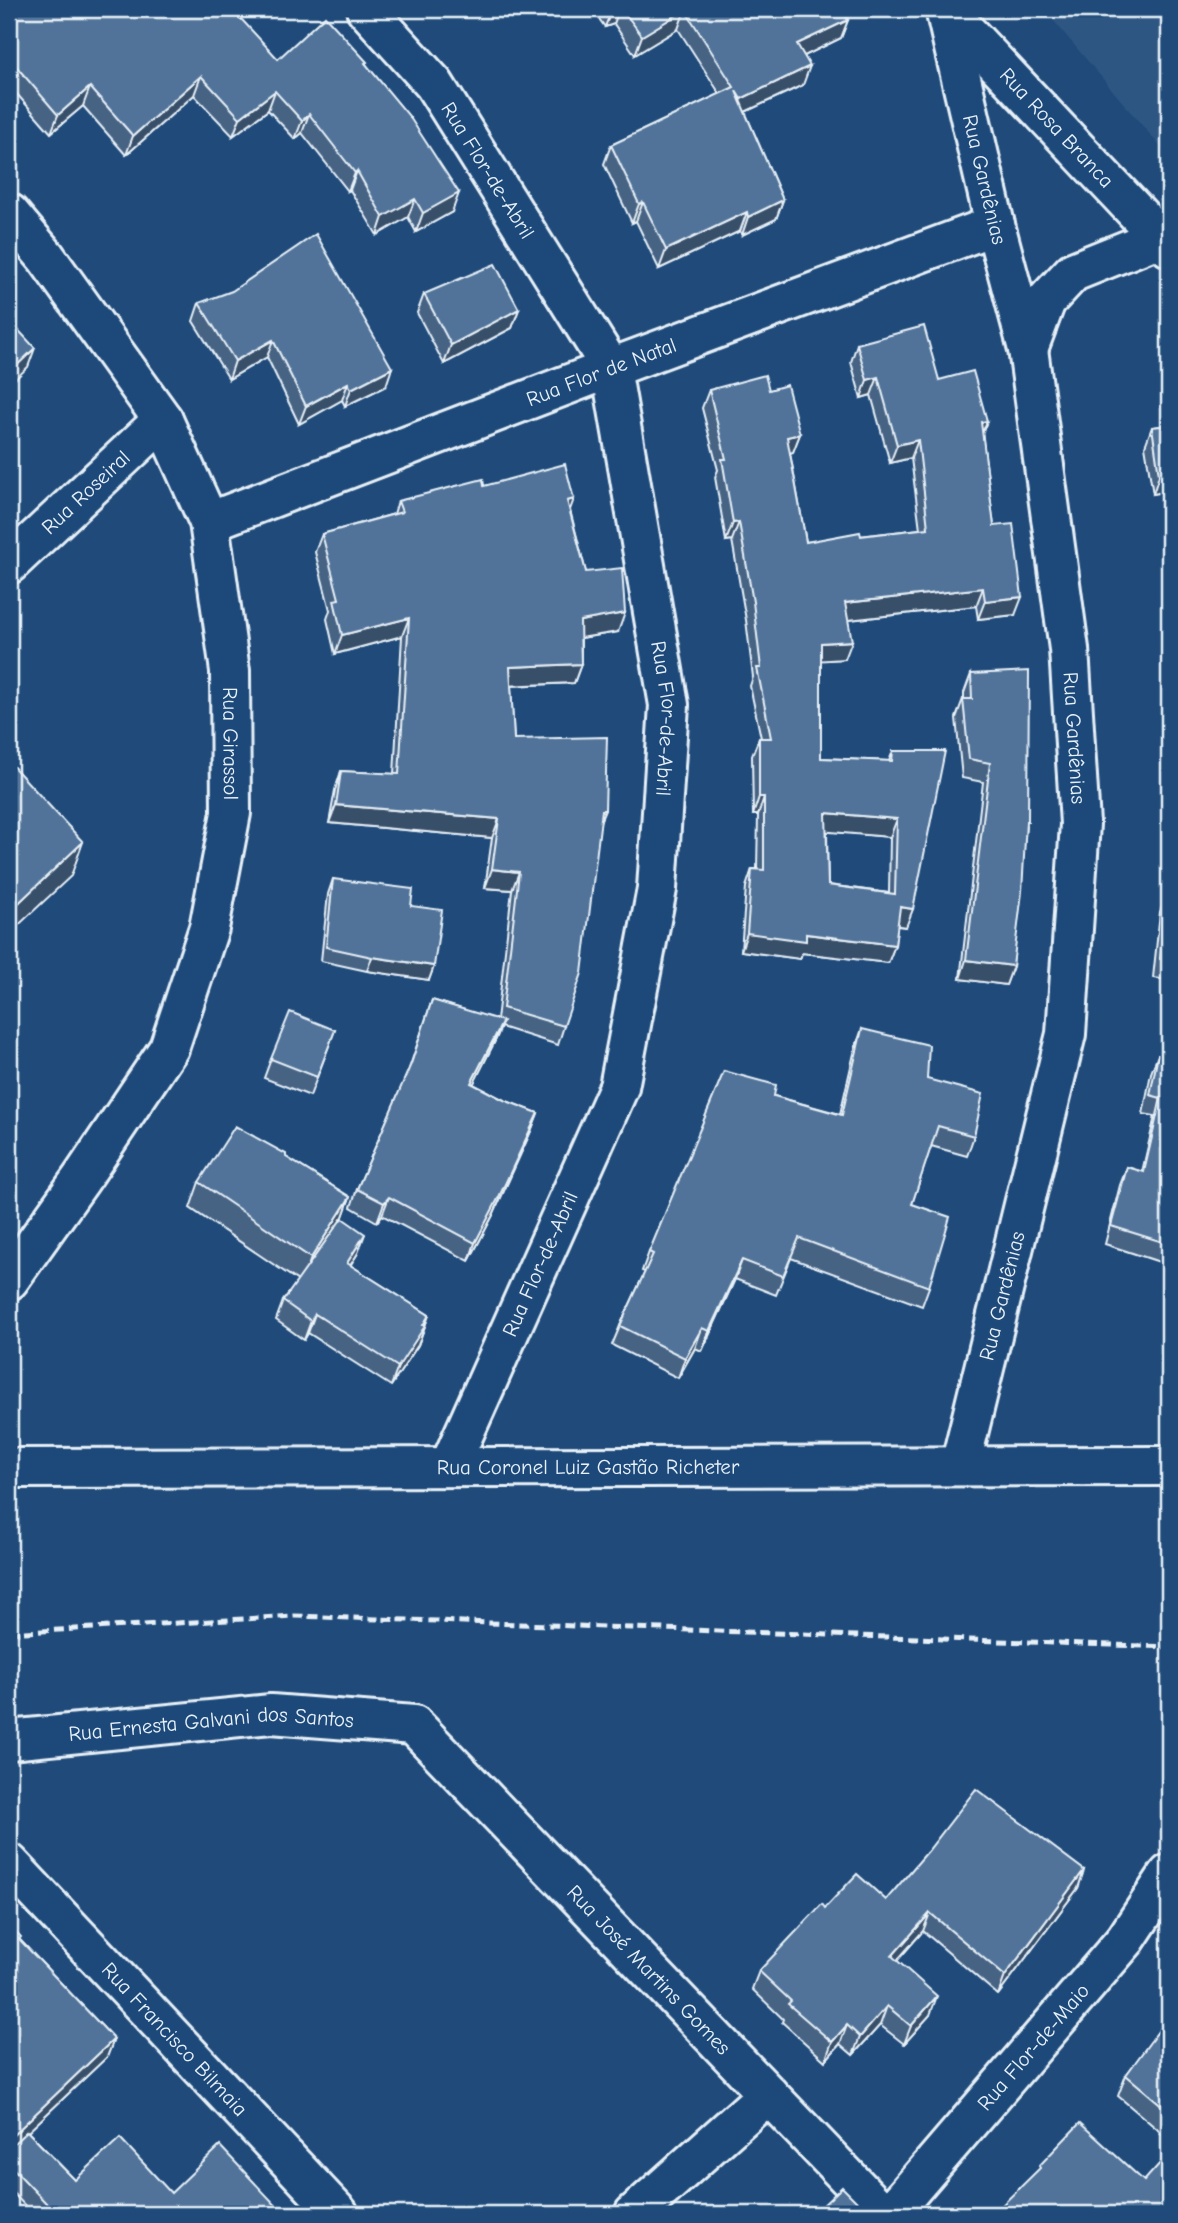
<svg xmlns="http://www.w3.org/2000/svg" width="1178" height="2223" viewBox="0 0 1178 2223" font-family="'Comic Neue',sans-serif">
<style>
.built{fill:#2e5683}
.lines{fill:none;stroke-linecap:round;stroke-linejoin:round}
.street-casing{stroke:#e8f1f8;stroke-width:44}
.street{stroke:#1f4a7a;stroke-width:38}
.rail{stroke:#e8f1f8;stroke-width:5;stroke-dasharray:10 5;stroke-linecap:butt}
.wall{fill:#466384;stroke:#e8f1f8;stroke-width:2;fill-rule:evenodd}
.shaded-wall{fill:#39506b;stroke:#e8f1f8;stroke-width:2}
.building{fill:#517399;stroke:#e8f1f8;stroke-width:2;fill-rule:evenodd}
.labels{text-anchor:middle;stroke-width:5;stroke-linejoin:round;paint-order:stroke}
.street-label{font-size:21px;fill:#e8f1f8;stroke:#1f4a7a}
</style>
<rect width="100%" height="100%" fill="#1f4a7a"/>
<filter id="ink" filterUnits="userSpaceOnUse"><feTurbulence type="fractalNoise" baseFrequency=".0143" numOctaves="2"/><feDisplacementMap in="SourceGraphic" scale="14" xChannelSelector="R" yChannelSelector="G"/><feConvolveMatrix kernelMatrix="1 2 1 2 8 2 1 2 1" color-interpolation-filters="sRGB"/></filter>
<g filter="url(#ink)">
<polygon class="built" points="1068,9 1169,9 1169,157 1053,20"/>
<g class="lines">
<defs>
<g id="street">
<path id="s1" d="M366,9L434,84L611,368L669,705L657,889L619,1087L449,1467"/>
<path id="s2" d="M945,9L995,225L1028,349L1069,649L1080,824L1066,1034L960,1466"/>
<path id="s3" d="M945,9L1169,247"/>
<path id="s4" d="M9,213L46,257L163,420L209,522L230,671L231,813L209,928L169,1048L81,1179L9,1280"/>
<polyline points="1028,349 1046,301 1073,272 1160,237"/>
<path id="s5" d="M209,522L611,368L995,225"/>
<path id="s6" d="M9,564L163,420"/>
<path id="s7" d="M9,1468L1169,1466"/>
<path id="s8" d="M9,1740L271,1714L414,1725L883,2214"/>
<path id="s9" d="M9,1863L339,2214"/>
<polyline points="634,2214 768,2094"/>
<path id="s10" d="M890,2214L1126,1939L1169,1874"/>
</g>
</defs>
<use href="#street" class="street-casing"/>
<use href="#street" class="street"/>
<polyline class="rail" points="9,1633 294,1616 1169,1647"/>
</g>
<g class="wall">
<polygon points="9,9 278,59 366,64 452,212 416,232 408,217 377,235 350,190 348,191 302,133 295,139 268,110 233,136 194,95 126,155 83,106 51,133 9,85"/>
<polygon points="592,9 842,9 848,20 841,38 804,56 803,85 745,112 783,200 776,219 742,235 740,231 659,269 636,221 632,223 604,164 611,145 720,94 678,29 635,55 614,24 605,27"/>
<polygon points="424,294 519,309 512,328 444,364 417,313"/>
<polygon points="199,303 386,386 345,406 342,400 299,424 267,357 229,379 193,321"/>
<path d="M857,344L939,380L987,421L982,433L994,526L1015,615L978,619L976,606L848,620L845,659L821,660V758L889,761L893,751L906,927L897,926L895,945L888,963L802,953L800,959L741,951L746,887L752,869H757L758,815H753L752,756L759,738H761L750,686L753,677L746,620L732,540L726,541L715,477L718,470L702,408L709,390H769L800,434L793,452L790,453L806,542L920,529L911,458L890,463L871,395L861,398L851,362ZM827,831L890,837L889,893L828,885Z"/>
<polygon points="1169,425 1169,491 1153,494 1145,446 1152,427"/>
<polygon points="484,486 570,510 586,572 618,632 581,638 581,664 574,683 511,686 514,739 605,810 600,822 564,1026 558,1045 501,1027 496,1039 473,1084 504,1100 538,1113 531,1131 493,1215 469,1261 382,1215 377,1222 351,1207 357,1189 408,1072 432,1000 497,1020 512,890 485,888 492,838 329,823 335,790 341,771 394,774 402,636 335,654 327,619 330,610 315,552 322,534 394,514 398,501"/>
<polygon points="1169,571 1169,592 1168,576"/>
<polygon points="971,674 1026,826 1013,966 1006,985 960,979 983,782 962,778 956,718 963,699 964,699 964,693"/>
<polygon points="333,879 411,906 434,966 429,980 367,971 321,961 328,894"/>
<polygon points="1167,893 1169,893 1169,980 1153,978 1160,912"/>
<polygon points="1169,1012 1169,1265 1105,1244 1120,1185 1127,1167 1142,1172 1155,1116 1143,1114 1151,1073 1158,1055 1162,1055"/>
<polygon points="862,1029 927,1079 974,1136 967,1156 931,1146 912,1204 929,1287 922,1306 791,1258 776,1295 735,1279 702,1351 695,1348 678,1378 612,1345 620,1326 645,1272 642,1271 649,1252 774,1096 840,1114 855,1049"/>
<polygon points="335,1030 310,1096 264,1078 271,1059"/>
<polygon points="286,1157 350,1197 342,1219 358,1253 350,1265 429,1315 418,1345 391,1386 308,1333 304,1340 276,1320 283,1301 298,1281 190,1208 199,1182"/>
<polygon points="1084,1870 1078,1888 998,1995 923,1931 897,1961 930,2015 904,2044 880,2025 853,2055 840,2044 825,2061 782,2022 783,2019 752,1989 759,1971 825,1908 886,1900"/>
<polygon points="9,1924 20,1940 114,2039 107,2057 28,2132 75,2180 171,2193 284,2214 33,2214 9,2189"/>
<polygon points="1169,2020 1169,2144 1157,2129 1118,2096 1126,2075"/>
</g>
<g class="shaded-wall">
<polygon points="612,9 619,9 614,24 605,27"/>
<polygon points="685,10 678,29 635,55 642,36"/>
<polygon points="848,20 841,38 790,63 797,44"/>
<polygon points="810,66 803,85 734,117 741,99"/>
<polygon points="201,76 194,95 126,155 133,136"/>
<polygon points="90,87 83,106 51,133 58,115"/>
<polygon points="275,91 268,110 233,136 240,118"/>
<polygon points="309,114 302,133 295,139 302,121"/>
<polygon points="357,171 350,190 348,191 355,173"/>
<polygon points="459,193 452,212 416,232 423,213"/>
<polygon points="415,199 408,217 377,235 383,217"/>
<polygon points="783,200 776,219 742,235 748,217"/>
<polygon points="643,202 636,221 632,223 639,204"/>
<polygon points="747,212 740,231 659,269 666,250"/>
<polygon points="519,309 512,328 444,364 451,345"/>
<polygon points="273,340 267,357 229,379 235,361"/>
<polygon points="35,348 28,367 9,385 9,373"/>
<polygon points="392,368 386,386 345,406 351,389"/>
<polygon points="878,377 871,395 861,398 867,380"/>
<polygon points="348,383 342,400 299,424 306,406"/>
<polygon points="987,421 980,439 981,422"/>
<polygon points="800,434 793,452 781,455 787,437"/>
<polygon points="918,440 911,458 890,463 897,445"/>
<polygon points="1169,473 1169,491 1153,494 1159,475"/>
<polygon points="574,499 567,518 567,501"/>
<polygon points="739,522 732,540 726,541 733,523"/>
<polygon points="983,588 976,606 839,621 845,603"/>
<polygon points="1022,597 1015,615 978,619 985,601"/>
<polygon points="625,613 618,632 574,639 580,621"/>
<polygon points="409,618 402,636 335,654 342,635"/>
<polygon points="852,641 845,659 814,661 821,643"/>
<polygon points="581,664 574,683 503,686 510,667"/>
<polygon points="759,797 764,797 758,815 753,815"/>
<polygon points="336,805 499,819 492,838 329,823"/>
<polygon points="826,813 897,819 890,837 819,831"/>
<polygon points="83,842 71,876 9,934 9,912"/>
<polygon points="492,869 519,872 512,890 485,888"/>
<polygon points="900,907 913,909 906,927 893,925"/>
<polygon points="747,933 806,934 895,945 888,963 802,953 800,959 741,951"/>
<polygon points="372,957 434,966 429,980 367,971"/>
<polygon points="966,960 1013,966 1006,985 960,979"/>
<polygon points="503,1021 496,1039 465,1101 471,1083"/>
<polygon points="538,1113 531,1131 493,1215 469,1261 475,1243"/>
<polygon points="350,1197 341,1222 302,1284 311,1258"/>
<polygon points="389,1197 382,1215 377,1222 384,1203"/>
<polygon points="365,1234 358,1253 340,1282 347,1263"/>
<polygon points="742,1260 735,1279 702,1351 709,1331"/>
<polygon points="315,1314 308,1333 304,1340 311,1321"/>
<polygon points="429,1315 418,1345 391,1386 398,1367"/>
<polygon points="702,1328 695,1348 678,1378 685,1358"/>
<polygon points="1084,1870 1078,1888 998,1995 1005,1976"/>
<polygon points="930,1913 923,1931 885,1974 892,1956"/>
<polygon points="937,1996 930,2015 904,2044 911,2026"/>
<polygon points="887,2006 880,2025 853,2055 860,2037"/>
<polygon points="847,2025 840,2044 825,2061 832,2042"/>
<polygon points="114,2039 107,2057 9,2150 9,2139"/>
</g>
<g class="building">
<polygon points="9,9 232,9 278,59 325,16 367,62 365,63 409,116 459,193 423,213 415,199 383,217 357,171 355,173 309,114 302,121 275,91 240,118 201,76 133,136 90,87 58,115 9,58"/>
<polygon points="622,9 842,9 848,20 797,44 810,66 741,99 736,91 783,200 748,217 747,212 666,250 643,202 639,204 611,145 734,87 685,10 642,36"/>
<polygon points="316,234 392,368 351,389 348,383 306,406 273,340 235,361 199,303 232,291"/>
<polygon points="495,264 519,309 451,345 424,294"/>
<polygon points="9,320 35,348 9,373"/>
<path d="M924,326L939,380L973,371L987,421L981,422L994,526L1013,524L1022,597L985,601L983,588L845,603L852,641L821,643V758L892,761L893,751H945L913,909L900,907L895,945L806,934V941L747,933L752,869L764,870V797H759V738H771L757,668H761L753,602L739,522L733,523L722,459H726L709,390L765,375L769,390L787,385L800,434L787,437L806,542L860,532L861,536L928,528L918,440L897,445L878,377L867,380L857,344ZM826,813L897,819L895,894L828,885Z"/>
<polygon points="1169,425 1169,473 1159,475 1152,427"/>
<polygon points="565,464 574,499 567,501 586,572 622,568 625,613 580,621 581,664 510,667 514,739 607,737 605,810 602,810 582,973 564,1026 503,1008 519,872 492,869 499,819 336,805 341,771 399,774 409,618 342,635 334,600 339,599 322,534 402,512 398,501 483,479 484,486"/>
<polygon points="1029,671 1028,821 1026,821 1022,892 1013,966 966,960 990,763 969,759 963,699 972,699 971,674"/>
<polygon points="9,762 83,842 9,912"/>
<polygon points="333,879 413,889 411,906 442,910 434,966 372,957 326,947"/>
<polygon points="1167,893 1169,893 1169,961 1160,959"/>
<polygon points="432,1000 503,1021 471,1083 504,1100 538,1113 499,1197 475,1243 389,1197 384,1203 357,1189 411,1064"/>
<polygon points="290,1012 335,1030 317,1077 271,1059"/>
<polygon points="862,1029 929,1045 927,1079 983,1094 974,1136 938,1126 912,1204 950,1217 929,1287 799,1238 783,1276 742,1260 709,1331 702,1328 685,1358 620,1326 653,1254 649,1252 724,1071 776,1085 774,1096 842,1115"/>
<polygon points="1169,1033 1169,1244 1111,1226 1127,1167 1144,1172 1161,1098 1150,1095 1158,1055 1165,1056"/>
<polygon points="235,1126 286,1154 286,1157 350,1197 311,1258 199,1182"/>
<polygon points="342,1218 365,1234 347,1263 429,1315 423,1325 425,1326 398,1367 315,1314 311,1321 283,1301"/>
<polygon points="976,1789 1084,1870 1005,1976 930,1913 892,1956 937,1996 911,2026 887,2006 860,2037 847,2025 832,2042 788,2004 791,2001 759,1971 822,1904 825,1908 857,1874 886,1900 928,1851"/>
<polygon points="9,1924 21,1937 19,1939 114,2039 9,2139"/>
<polygon points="1167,2019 1169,2020 1169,2114 1165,2108 1126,2075"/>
<polygon points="1080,2123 1144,2181 1169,2153 1169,2214 993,2214 1040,2168 1039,2166"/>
<polygon points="27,2131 75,2180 120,2138 171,2193 220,2146 284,2214 39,2214 48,2205 9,2164 9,2148"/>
<polygon points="842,2187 869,2214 814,2214"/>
</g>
</g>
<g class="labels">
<g class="street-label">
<text dy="7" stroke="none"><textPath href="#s3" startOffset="163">Rua Rosa Branca</textPath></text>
<text dy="7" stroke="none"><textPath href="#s1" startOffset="203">Rua Flor-de-Abril</textPath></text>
<text dy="7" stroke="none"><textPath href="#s2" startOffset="175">Rua Gardênias</textPath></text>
<text dy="7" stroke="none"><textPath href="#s5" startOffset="420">Rua Flor de Natal</textPath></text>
<text dy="7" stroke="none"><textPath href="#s6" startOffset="105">Rua Roseiral</textPath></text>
<text dy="7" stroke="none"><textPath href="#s1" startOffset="791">Rua Flor-de-Abril</textPath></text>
<text dy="7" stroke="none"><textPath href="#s2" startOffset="742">Rua Gardênias</textPath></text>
<text dy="7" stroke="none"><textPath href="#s4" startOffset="593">Rua Girassol</textPath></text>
<text transform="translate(540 1264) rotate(-66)" y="7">Rua Flor-de-Abril</text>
<text transform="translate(1002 1296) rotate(-76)" y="7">Rua Gardênias</text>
<text dy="7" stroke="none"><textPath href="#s7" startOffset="579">Rua Coronel Luiz Gastão Richeter</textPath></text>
<text dy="7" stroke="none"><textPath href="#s8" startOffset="203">Rua Ernesta Galvani dos Santos</textPath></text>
<text dy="7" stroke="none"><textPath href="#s8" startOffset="746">Rua José Martins Gomes</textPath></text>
<text dy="7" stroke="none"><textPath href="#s9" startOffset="242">Rua Francisco Bilmaia</textPath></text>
<text dy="7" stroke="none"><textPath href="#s10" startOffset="220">Rua Flor-de-Maio</textPath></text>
</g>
</g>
<rect width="1178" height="2223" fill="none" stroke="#1f4a7a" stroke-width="35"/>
<rect x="18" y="18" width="1143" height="2188" fill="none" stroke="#e8f1f8" stroke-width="2.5" filter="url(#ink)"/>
</svg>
